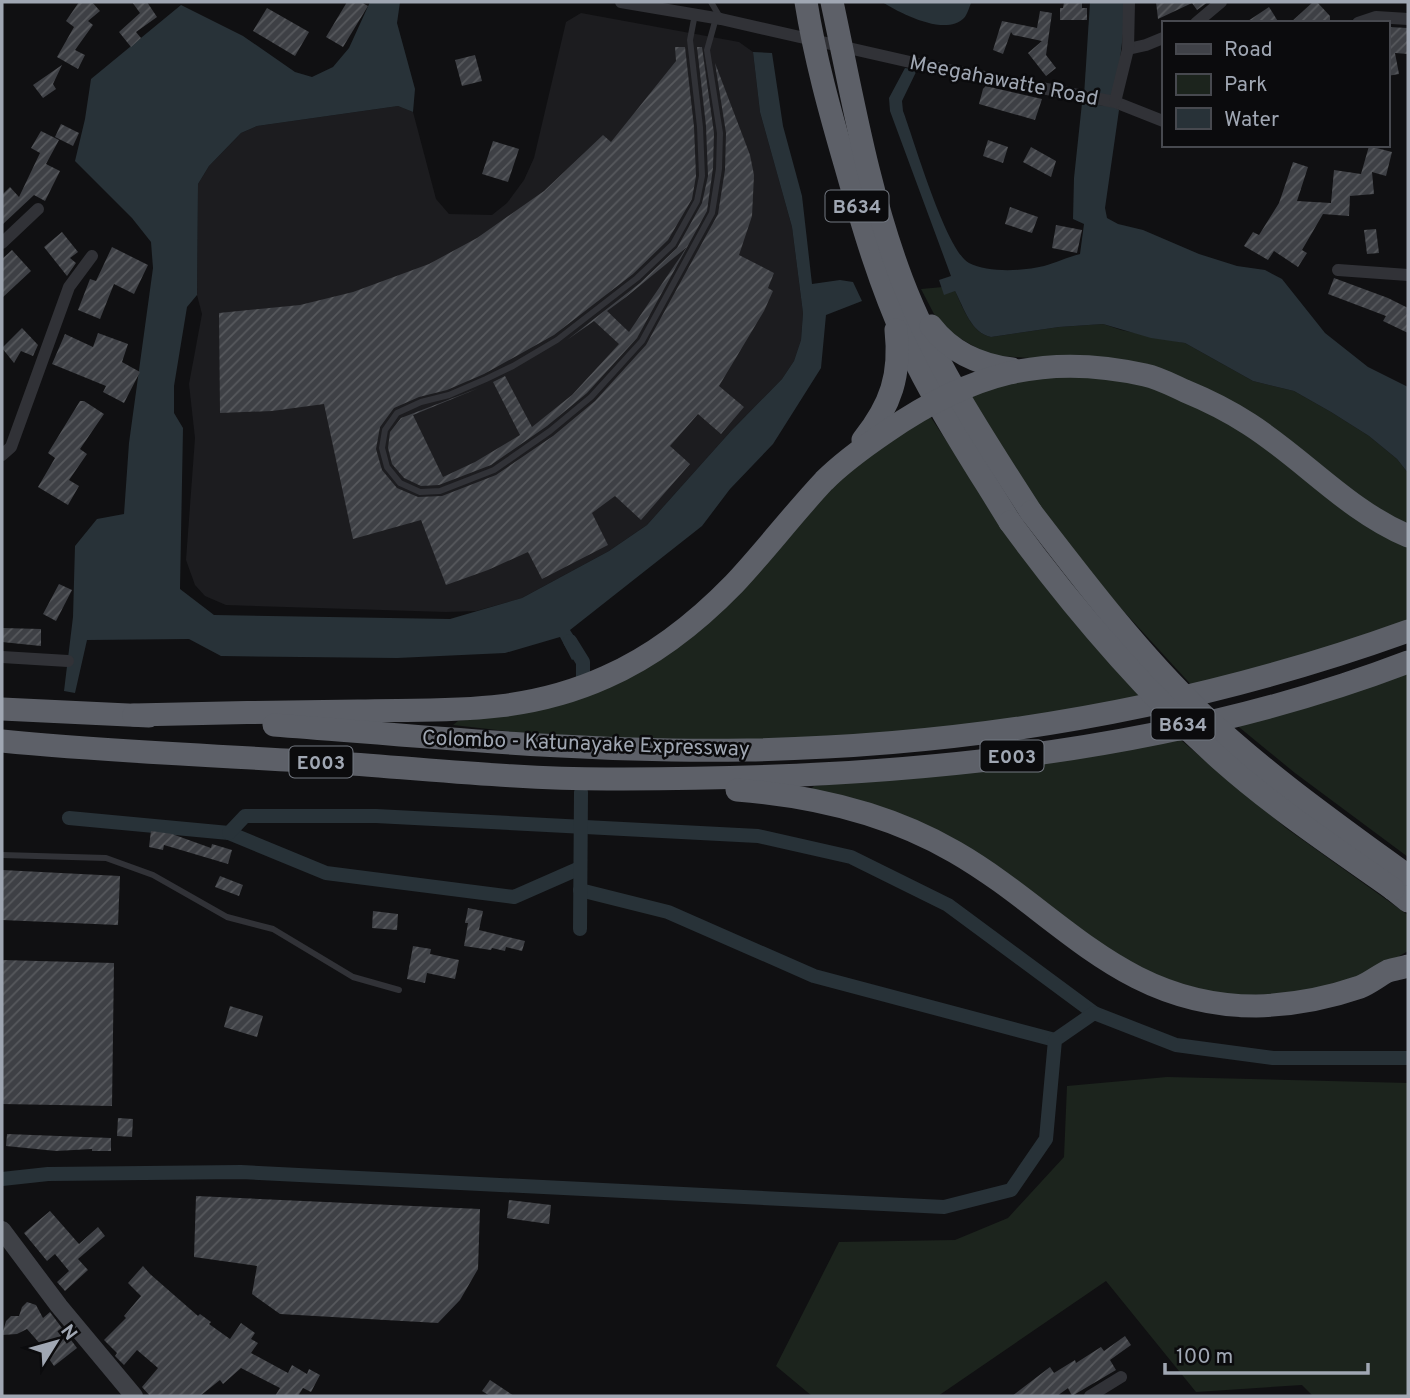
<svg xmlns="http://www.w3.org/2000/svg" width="1410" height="1398" viewBox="0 0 1410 1398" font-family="Overpass,sans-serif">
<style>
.built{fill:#1c1c1f}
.green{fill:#1c241d}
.water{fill:#283238}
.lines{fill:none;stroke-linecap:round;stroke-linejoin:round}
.canal{stroke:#283238;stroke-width:14}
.building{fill:url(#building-hatch);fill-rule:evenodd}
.lane{stroke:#313237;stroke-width:6}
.street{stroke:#313237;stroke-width:12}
.secondary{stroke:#3f4147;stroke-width:18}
.highway{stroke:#5d6068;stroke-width:23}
.highway-bridge{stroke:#5d6068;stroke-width:23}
.labels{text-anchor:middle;stroke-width:5;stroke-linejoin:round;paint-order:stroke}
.shield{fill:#0b0b0d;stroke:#737881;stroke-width:2}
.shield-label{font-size:19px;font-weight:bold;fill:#a0a7b3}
.street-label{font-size:21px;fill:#a0a7b3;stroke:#0b0b0d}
</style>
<defs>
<pattern id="building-hatch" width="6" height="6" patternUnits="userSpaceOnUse" patternTransform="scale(1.75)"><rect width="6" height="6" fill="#3e4045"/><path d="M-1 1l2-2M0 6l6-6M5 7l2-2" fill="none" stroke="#57595d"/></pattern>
</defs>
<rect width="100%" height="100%" fill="#101012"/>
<polygon class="built" points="581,13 739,42 753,52 760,112 792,227 803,313 801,340 794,361 782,379 731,431 647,525 609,551 522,598 476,611 446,612 226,605 205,596 195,585 186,560 195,438 189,384 202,314 197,295 198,184 209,166 241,133 257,126 398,106 413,112 436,199 449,214 492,215 507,203 524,180 534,158 566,22"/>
<g class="green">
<path d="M943,287L955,291C963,307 971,333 991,337L1059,327L1103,324L1121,330L1185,343L1253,381L1294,391L1331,412L1369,436L1397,459L1408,473V529L1388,519L1244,413L1042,359L989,355L949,332L934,314L921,289Z"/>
<polygon points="1047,374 1139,382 1209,409 1408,542 1408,623 1195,689 1094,579 1020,481 968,391"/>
<polygon points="926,410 1002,525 1150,701 1036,721 735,745 523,733 453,725 458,721 502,716 615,681 848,464"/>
<polygon points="1408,674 1408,857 1295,773 1234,723"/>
<polygon points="1176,736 1286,828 1408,915 1408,951 1370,973 1308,993 1224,996 1140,971 997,873 810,790 814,786 890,779"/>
<polygon points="1167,1077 1408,1083 1408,1396 1313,1396 1302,1385 1196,1392 1106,1281 938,1396 812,1396 776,1366 839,1242 955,1240 1008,1218 1064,1157 1067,1086"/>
</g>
<g class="water">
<polygon points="370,2 400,2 397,23 415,89 413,112 398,106 257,126 241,133 209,166 198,184 197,295 187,307 174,386 174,413 183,428 180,589 214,615 450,619 522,598 609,551 647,525 731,431 782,379 794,361 801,340 803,313 792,227 760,112 753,52 772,53 783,126 802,196 812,284 840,280 853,282 862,301 826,315 821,368 773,444 730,489 702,526 570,630 584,652 572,660 560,637 505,653 397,658 221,656 189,639 87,640 75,693 64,691 73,617 75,546 97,519 124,514 129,443 153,268 151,242 132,218 75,161 85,119 91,79 181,5 243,36 295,72 312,77 333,67 349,48"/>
<path d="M882,2H971V3C969,8 967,15 964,18C945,37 900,13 882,2Z"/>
<polygon points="1090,2 1123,2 1123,34 1115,102 1084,96"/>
<path d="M905,68L917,70L902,101L903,111C914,140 946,251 969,263C988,273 1024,271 1044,266C1055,263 1068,257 1080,254L1084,224L1073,219L1074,178L1082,103L1115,107L1119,110L1105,208L1107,218L1118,224L1143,230L1199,254L1237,266L1265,270L1282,279L1325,333L1368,367L1408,387V473L1397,459L1369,436L1331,412L1294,391L1253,381L1185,343L1151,338L1103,324L1059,327L991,337C971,333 964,308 955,291L944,295L939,280L951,276L890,111L889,98Z"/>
</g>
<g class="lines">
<g class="canal">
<polyline points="570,641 583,662 583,677"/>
<polyline points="69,818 229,833 326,873 514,897 580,868"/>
<polyline points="229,833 245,816 376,816 758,836 851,857 948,905 1094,1013"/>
<polyline points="580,890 668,912 814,976 1055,1040"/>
<polyline points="580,929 581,792"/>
<polyline points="2,1179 48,1174 241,1172 944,1207 1011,1190 1046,1139 1055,1040 1094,1013 1176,1045 1273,1058 1408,1058"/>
</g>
</g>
<g class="building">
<polygon points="79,2 92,2 100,11 88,21 93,25 75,50 85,55 78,69 57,57 74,27 66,21"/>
<polygon points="132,2 147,2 157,17 136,32 141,38 131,47 119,32 140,13"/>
<polygon points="347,2 361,2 368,6 343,47 326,37"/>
<polygon points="1064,2 1082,2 1082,8 1087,8 1087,20 1060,20 1060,8 1063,8"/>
<polygon points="1156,2 1208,2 1197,10 1192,3 1158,19"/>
<polygon points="1313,2 1317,2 1330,16 1330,20 1326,23 1290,23"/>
<polygon points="1269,7 1279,23 1245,23"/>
<polygon points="267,8 309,32 295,56 253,31"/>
<polygon points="1040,11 1052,13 1046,55 1056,68 1046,76 1028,53 1042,41 1013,35 1011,32 1003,54 993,50 1002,21 1037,28"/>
<polygon points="1389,27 1408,28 1408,54 1395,53 1399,74 1387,76"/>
<polygon points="675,47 685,47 694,127 696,176 692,199 668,240 633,274 554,335 484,374 447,390 419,397 394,408 380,427 376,449 382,470 397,488 418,497 442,496 496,475 553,436 595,401 646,345 718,214 725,170 726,133 715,63 750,155 754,175 752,216 739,255 774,273 768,288 773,291 764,311 719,386 744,407 721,434 698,414 670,446 690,464 641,520 615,496 592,513 608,545 542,579 528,552 488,570 446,585 421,520 353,539 324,404 272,411 220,413 219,313 300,305 353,292 429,264 477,238 544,191 603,135 611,142 676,61"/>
<path d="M697,47H702L714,133L713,168L707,211L637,338L587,393L547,426L491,465L439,485L421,486L404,478L392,464L388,448L390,432L401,418L479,388L413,415L443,477L475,462L520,435L493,382L505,376L532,427L572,395L619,344L594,321L567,340L640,283L677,248L702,203L708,176L706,126ZM687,247L629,332L607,311L626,297Z"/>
<polygon points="475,55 482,81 462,86 455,60"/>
<polygon points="62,65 53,84 56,89 43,98 33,85"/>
<polygon points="986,86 1042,99 1035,120 979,104 983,89"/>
<polygon points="61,124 79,133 73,146 55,137"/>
<polygon points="41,131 59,140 46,164 60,171 45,201 34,195 2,225 2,195 10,187 19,197 40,153 31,148"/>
<polygon points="988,140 1008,147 1003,163 983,156"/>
<polygon points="493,141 519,149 508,182 482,174"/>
<polygon points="1369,146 1392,152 1386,176 1372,172 1374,194 1350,196 1349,216 1323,214 1302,250 1307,253 1298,267 1274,251 1268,260 1244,246 1253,232 1259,235 1279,203 1293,162 1308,167 1297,201 1331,203 1334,170 1361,174"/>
<polygon points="1031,147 1056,161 1051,177 1023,162"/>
<polygon points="1010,207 1038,217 1032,233 1005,224"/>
<polygon points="1056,225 1082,230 1077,253 1052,248"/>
<polygon points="1376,229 1379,253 1367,254 1364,230"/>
<polygon points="62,232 78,252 70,258 76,263 67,276 44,247"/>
<polygon points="112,247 148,265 134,294 114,284 100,319 78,310 90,279 96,281"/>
<polygon points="12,250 31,271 2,298 2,259"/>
<polygon points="1334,278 1388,298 1408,308 1408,333 1383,321 1386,316 1328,294"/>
<polygon points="22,328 38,345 33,356 21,351 14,363 2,348"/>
<polygon points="98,333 128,344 122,362 140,372 124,403 103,392 106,386 52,364 65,334 93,347"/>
<polygon points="80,401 84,401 104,414 80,449 87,454 69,480 79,486 68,505 38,487 55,458 48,453"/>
<polygon points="59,584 72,590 56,621 43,614"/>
<polygon points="2,628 41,629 41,646 2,642"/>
<polygon points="151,831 172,834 211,848 212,844 232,850 228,864 164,845 163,850 149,847"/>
<polygon points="2,870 120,876 118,925 2,920"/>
<polygon points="220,876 243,885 239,896 215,887"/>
<polygon points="468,908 483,911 479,930 525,941 522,951 506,947 505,951 492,948 491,950 464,946 468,923 465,923"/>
<polygon points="373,911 398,914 397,930 372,928"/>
<polygon points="413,946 431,949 430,954 459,960 455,979 427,973 425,983 407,979"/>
<polygon points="2,960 114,963 112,1106 2,1104"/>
<polygon points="230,1006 263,1016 257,1037 224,1027"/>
<polygon points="118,1118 133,1119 132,1137 117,1136"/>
<polygon points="7,1134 111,1138 111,1151 92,1151 92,1149 56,1151 6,1146"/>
<polygon points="196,1196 480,1209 478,1269 460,1300 438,1323 280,1314 252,1294 257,1266 194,1257"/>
<polygon points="509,1200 551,1205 549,1224 507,1218"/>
<polygon points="50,1211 79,1244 98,1227 105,1236 78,1259 88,1270 65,1291 57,1282 69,1271 55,1254 47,1261 24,1233"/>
<polygon points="143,1266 150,1274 198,1316 200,1314 211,1322 209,1324 230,1339 241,1323 255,1333 251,1339 258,1343 251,1353 288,1373 292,1365 307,1374 309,1369 320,1375 311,1392 303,1388 298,1396 275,1396 280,1388 241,1368 223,1384 220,1380 200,1396 150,1396 142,1387 158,1368 137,1350 124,1365 115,1356 117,1353 104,1340 126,1318 124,1316 141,1296 128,1283"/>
<polygon points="27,1302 36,1305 43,1318 50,1312 77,1348 54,1366 47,1356 49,1354 27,1329 17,1334 2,1335 6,1321 11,1316 19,1316 22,1307"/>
<polygon points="1125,1336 1131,1345 1110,1360 1116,1370 1072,1396 1068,1388 1057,1396 1012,1396 1050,1367 1054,1373 1075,1360 1076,1363 1101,1347 1104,1351"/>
<polygon points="490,1380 514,1396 490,1396 482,1391"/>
</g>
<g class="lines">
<g class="lane">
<polyline points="711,2 721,19"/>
<polyline points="695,14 690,40 700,127 702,176 697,201 673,244 637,278 557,340 513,366 486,379 449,395 421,402 397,413 385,430 382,448 387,467 400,483 420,492 440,491 494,470 550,431 591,397 642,341 712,213 719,169 720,133 707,50 716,18"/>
<polyline points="2,855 106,858 153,875 227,917 273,929 353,977 399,990"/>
</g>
<g class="street">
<polyline points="621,2 721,19 932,67 1115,102 1163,121"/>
<polyline points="1196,23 1221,2"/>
<polyline points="1358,23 1376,17 1408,19"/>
<polyline points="1128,49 1146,45 1163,38"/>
<polyline points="1115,102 1128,49 1129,2"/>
<polyline points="2,243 38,209"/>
<polyline points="1338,270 1408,275"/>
<polyline points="2,455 11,447 69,287 92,256"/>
<polyline points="2,657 68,661"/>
<polyline points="1090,1396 1121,1377"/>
</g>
<polyline class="secondary" points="2,1230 59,1306 134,1396"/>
<g class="highway">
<path d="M806,2C815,58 830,112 846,167C863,227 880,285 906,342C935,405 974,463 1010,522"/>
<path d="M832,2C852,95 868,191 902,280C934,364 983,437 1031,512"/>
<path d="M931,326C951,352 979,365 1012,369"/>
<path d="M863,440C891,405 901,375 896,330"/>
<polyline points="2,709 149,716"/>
<path d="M134,715C209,713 283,712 358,711C447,709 522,715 606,677C654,656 697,622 734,584C765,551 793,514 824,481C843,462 864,447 886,432C970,374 1044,352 1145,375C1159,378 1172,385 1185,391C1207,400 1229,411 1249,424C1304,459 1347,510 1408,536"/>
<path d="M274,725C431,737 589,753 747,750C974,746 1194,708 1408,631"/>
<path d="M2,741C113,752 225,756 337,763C427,769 517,779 607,779C875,780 1157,758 1408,662"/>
<path d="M737,790C814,796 888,813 955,852C1059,912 1121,1006 1256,1006C1290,1005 1328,998 1360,987C1370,983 1378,976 1388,971C1394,969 1402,968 1408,966"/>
<polyline points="1393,889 1408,901"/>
</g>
<g class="highway-bridge">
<path d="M1031,512C1084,581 1137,651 1200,712C1263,772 1335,823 1405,874"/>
<path d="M1010,522C1073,608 1142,689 1222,761C1275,808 1335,848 1393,889"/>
</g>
</g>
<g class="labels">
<g class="shield">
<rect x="825.5" y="190.5" width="63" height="31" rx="5"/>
<rect x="1151.5" y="708.5" width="63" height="31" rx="5"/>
<rect x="980.5" y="740.5" width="63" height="31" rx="5"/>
<rect x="289.5" y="746.5" width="63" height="31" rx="5"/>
</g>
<g class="shield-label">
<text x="857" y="213">B634</text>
<text x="1183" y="731">B634</text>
<text x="1012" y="763">E003</text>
<text x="321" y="769">E003</text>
</g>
<g class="street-label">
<text transform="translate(1004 80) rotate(11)" y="7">Meegahawatte Road</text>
<text transform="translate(586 743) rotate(2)" y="7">Colombo - Katunayake Expressway</text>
</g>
</g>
<rect width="1410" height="1398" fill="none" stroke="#a0a7b3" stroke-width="7"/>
<rect x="1162" y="21" width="228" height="126" fill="#0b0b0d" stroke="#47494f" stroke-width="2"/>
<rect x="1176" y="44" width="35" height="10" fill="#3f4147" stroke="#47494f" stroke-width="2"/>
<text x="1224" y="56" font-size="21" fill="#a0a7b3">Road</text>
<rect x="1176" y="74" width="35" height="21" fill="#1c241d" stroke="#47494f" stroke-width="2"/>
<text x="1224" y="91" font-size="21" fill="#a0a7b3">Park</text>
<rect x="1176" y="108" width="35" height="21" fill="#283238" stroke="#47494f" stroke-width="2"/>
<text x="1224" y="126" font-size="21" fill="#a0a7b3">Water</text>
<g transform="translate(56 1342) rotate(53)" stroke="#0b0b0d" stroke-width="5" paint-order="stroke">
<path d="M0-5L12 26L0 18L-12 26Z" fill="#a0a7b3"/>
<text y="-10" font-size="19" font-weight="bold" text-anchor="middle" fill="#a0a7b3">N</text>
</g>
<path d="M1165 1363v10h203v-10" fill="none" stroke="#a0a7b3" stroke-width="3.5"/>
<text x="1176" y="1363" font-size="21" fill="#a0a7b3" stroke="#0b0b0d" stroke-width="5" paint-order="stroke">100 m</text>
</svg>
